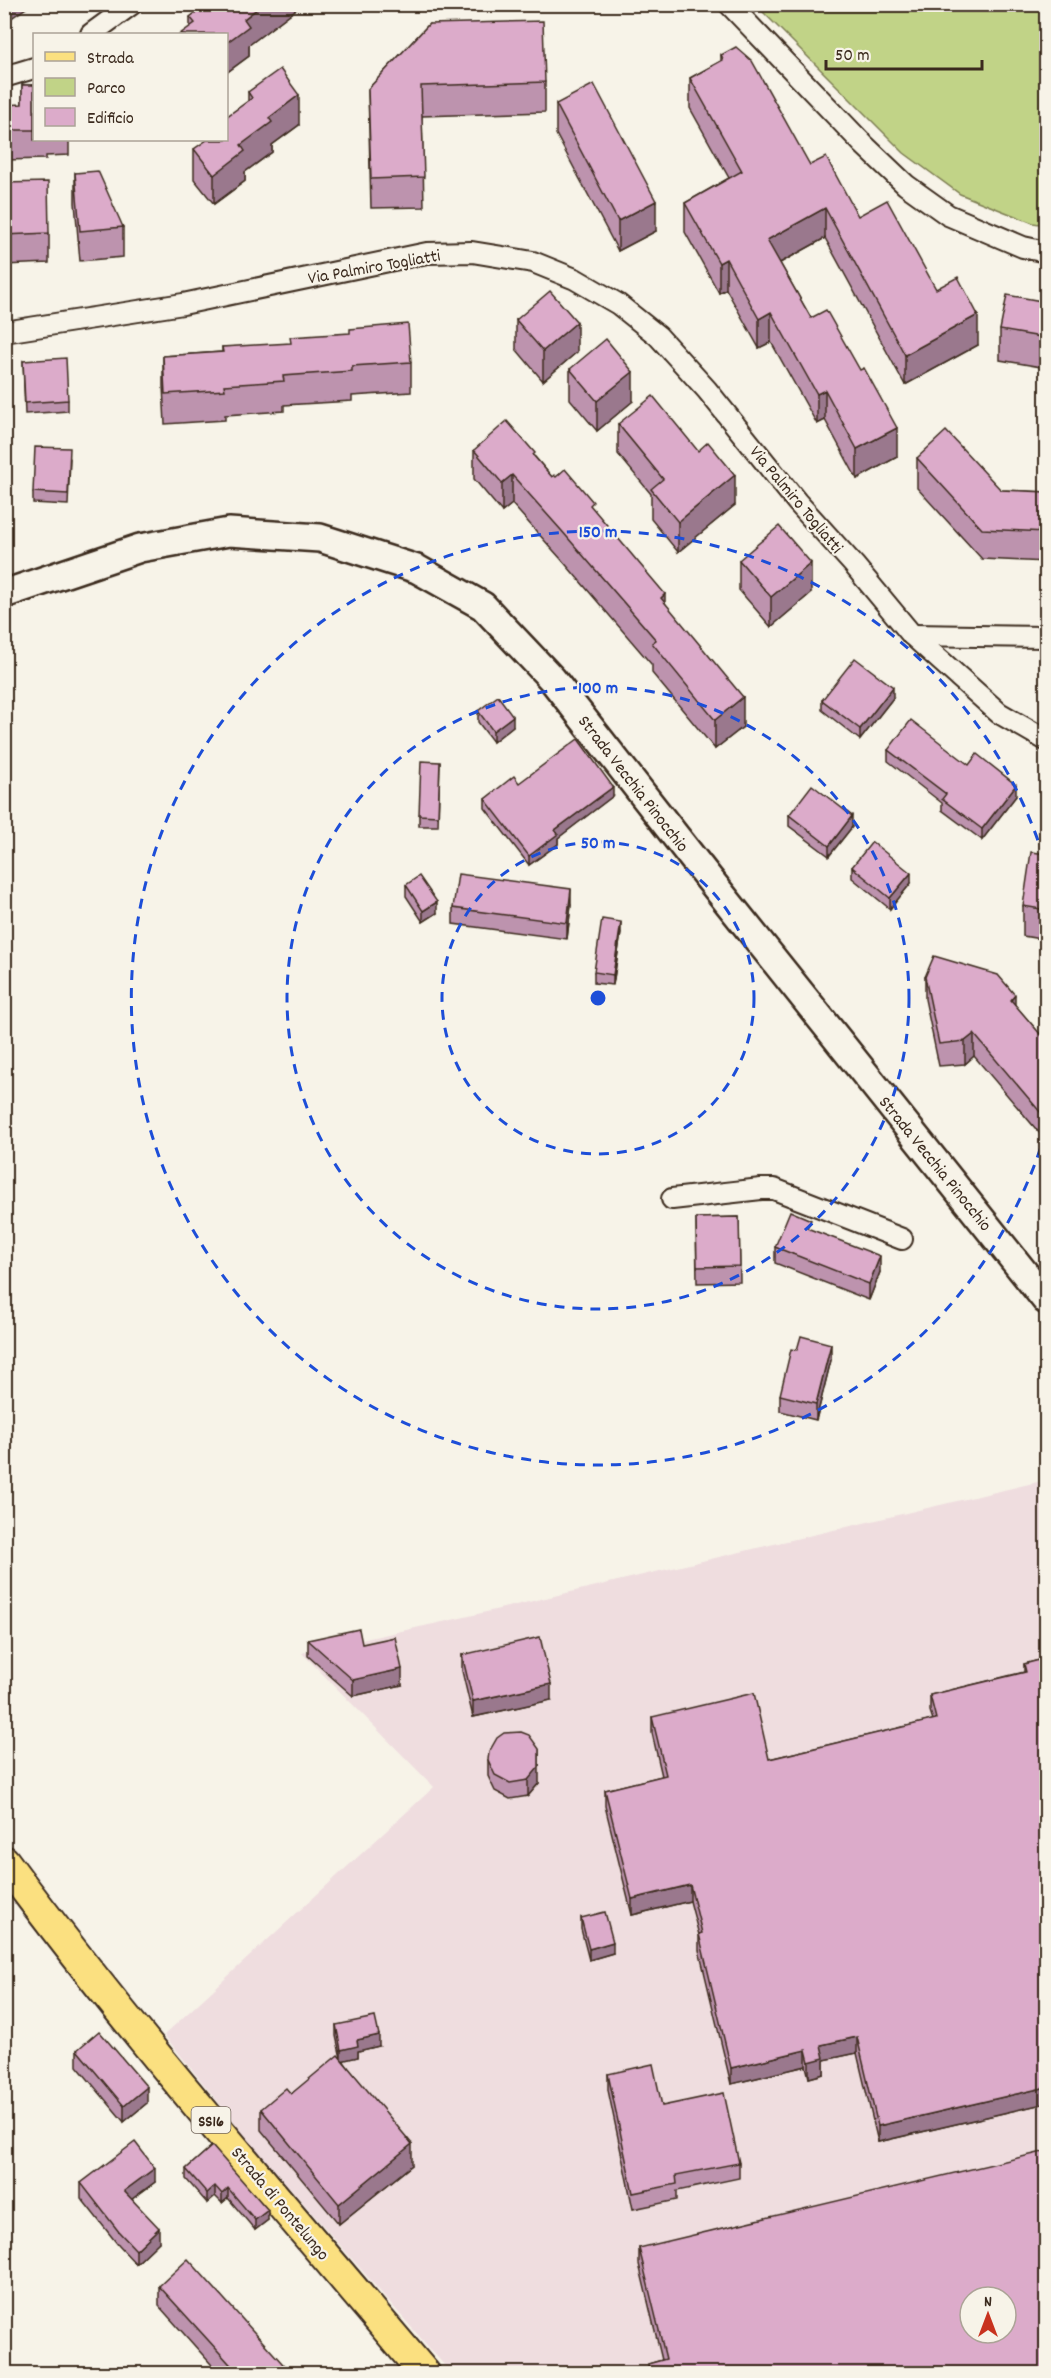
<svg xmlns="http://www.w3.org/2000/svg" width="1051" height="2378" viewBox="0 0 1051 2378" font-family="Dekko,sans-serif">
<style>
.built{fill:#efdddf;fill-rule:evenodd}
.green{fill:#c1d387;stroke:#7e7e52;stroke-width:1.5}
.lines{fill:none;stroke-linecap:round;stroke-linejoin:round}
.street-casing{stroke:#3b2a1e;stroke-width:24}
.secondary-casing{stroke:#3b2a1e;stroke-width:32}
.primary-casing{stroke:#3b2a1e;stroke-width:34}
.street{stroke:#f7f3e8;stroke-width:20}
.secondary{stroke:#f7f3e8;stroke-width:27}
.primary{stroke:#fbe080;stroke-width:30}
.wall{fill:#bd93ae;stroke:#3b2a1e;stroke-width:1.5}
.shaded-wall{fill:#9a788d;stroke:#3b2a1e;stroke-width:1.5}
.building{fill:#dcabca;stroke:#3b2a1e;stroke-width:1.5;fill-rule:evenodd}
.ring{fill:none;stroke:#1d4ed8;stroke-width:3;stroke-dasharray:10 8}
.labels{text-anchor:middle;stroke-width:4.5;stroke-linejoin:round;paint-order:stroke}
.shield{fill:#f7f3e8;stroke:#73665b;stroke-width:1.5}
.shield-label{font-size:16px;font-weight:bold;fill:#3b2a1e}
.street-label{font-size:18px;fill:#3b2a1e;stroke:#f7f3e8}
.centre{fill:#1d4ed8;stroke:#f7f3e8;stroke-width:3}
.ring-label{font-size:18px;text-anchor:middle;font-weight:bold;fill:#1d4ed8;stroke:#f7f3e8;stroke-width:4.5;stroke-linejoin:round;paint-order:stroke}
</style>
<rect width="100%" height="100%" fill="#f7f3e8"/>
<filter id="ink" filterUnits="userSpaceOnUse"><feTurbulence type="fractalNoise" baseFrequency=".0167" numOctaves="2"/><feDisplacementMap in="SourceGraphic" scale="12" xChannelSelector="R" yChannelSelector="G"/><feConvolveMatrix kernelMatrix="1 2 1 2 8 2 1 2 1" color-interpolation-filters="sRGB"/></filter>
<g filter="url(#ink)">
<path class="built" d="M1046,1480V2373H451L252,2144L164,2035L434,1787L302,1653L465,1617ZM970,2297H1006V2333H970Z"/>
<polygon class="green" points="756,5 1046,5 1046,225 1033,223 960,194 904,153"/>
<g class="lines">
<defs>
<g id="street">
<polyline points="729,4 864,145 906,185 948,215 1023,247 1046,252"/>
<polyline points="91,34 132,4"/>
<polyline points="4,77 34,68"/>
<polyline points="4,332 183,304 427,253 472,252 533,262 575,279 618,304 658,336 707,390 797,502 854,565 912,635 999,713 1046,740"/>
<polyline points="912,635 1046,637"/>
<polyline points="672,1199 761,1189 774,1189 902,1239"/>
</g>
<polyline id="secondary" points="4,594 140,548 229,532 320,538 417,569 483,606 552,679 706,875 1046,1300"/>
<path id="primary" d="M4,1861C135,2038 283,2205 425,2374"/>
</defs>
<use href="#street" class="street-casing"/>
<use href="#secondary" class="secondary-casing"/>
<use href="#primary" class="primary-casing"/>
<use href="#street" class="street"/>
<use href="#secondary" class="secondary"/>
<use href="#primary" class="primary"/>
</g>
<g class="wall">
<polygon points="207,4 303,4 249,45 249,56 226,73 226,34 190,27 190,17"/>
<polygon points="421,4 561,4 561,7 421,10"/>
<polygon points="429,24 545,82 545,112 422,116 424,207 371,208 368,89"/>
<polygon points="721,55 810,165 858,216 936,289 978,345 905,385 825,238 780,263 811,318 897,457 857,479 825,420 817,424 771,342 759,348 726,289 719,293 685,232 685,203 729,178 690,108 690,78 721,61"/>
<polygon points="22,85 34,85 34,140 69,140 69,155 46,156 46,159 4,160 4,105 22,105"/>
<polygon points="248,92 299,125 272,145 272,152 245,172 245,181 214,204 194,179 194,149 226,140 248,101"/>
<polygon points="556,104 656,231 618,251 556,134"/>
<polygon points="75,173 123,227 123,257 80,261 75,203"/>
<polygon points="4,183 49,233 49,263 4,265"/>
<polygon points="1047,302 1047,368 1000,360 1000,330"/>
<polygon points="516,320 577,352 543,381 516,349"/>
<polygon points="222,347 411,362 411,392 352,396 352,401 284,405 284,411 225,415 225,420 165,424 163,386 163,356 222,352"/>
<polygon points="23,361 68,400 68,411 25,414"/>
<polygon points="570,369 633,401 597,431 570,399"/>
<polygon points="618,424 735,505 678,552 651,519 651,494 618,454"/>
<polygon points="474,450 535,457 552,477 593,510 665,603 743,727 715,749 652,673 652,665 561,559 512,504 502,512 474,479"/>
<polygon points="917,458 1001,490 1047,492 1047,562 982,559 917,488"/>
<polygon points="70,459 68,505 33,503 33,492"/>
<polygon points="739,560 811,593 771,627 739,590"/>
<polygon points="893,698 860,740 822,710 822,700"/>
<polygon points="478,711 513,726 493,742 478,722"/>
<polygon points="888,750 969,765 1016,796 982,840 942,810 942,803 888,761"/>
<polygon points="440,762 438,826 419,826 419,815"/>
<polygon points="519,783 613,796 558,838 558,844 529,865 485,808 485,799"/>
<polygon points="789,815 852,827 829,856 789,826"/>
<polygon points="1047,854 1047,940 1023,936 1023,906"/>
<polygon points="852,867 911,883 890,909 852,878"/>
<polygon points="406,885 437,913 423,922 406,896"/>
<polygon points="571,905 567,939 453,924 453,908"/>
<polygon points="621,933 613,985 594,983 594,972"/>
<polygon points="925,977 1015,1005 1047,1042 1047,1142 974,1056 965,1064 939,1066 925,999"/>
<polygon points="739,1217 740,1282 697,1283 696,1218"/>
<polygon points="775,1247 880,1272 869,1300 775,1263"/>
<polygon points="831,1360 816,1420 780,1411 780,1395"/>
<polygon points="308,1640 362,1644 402,1685 353,1696 308,1656"/>
<polygon points="462,1655 551,1700 473,1717 462,1671"/>
<polygon points="1047,1658 1047,2103 878,2142 857,2053 824,2060 824,2074 809,2078 806,2066 731,2084 699,1950 699,1935 690,1901 632,1915 605,1806 605,1790 662,1776 652,1733 652,1717 769,1759 933,1720 930,1711 930,1695 1024,1672 1024,1664"/>
<polygon points="488,1760 539,1783 528,1796 510,1799 495,1791 488,1776"/>
<polygon points="581,1918 613,1953 589,1960 581,1929"/>
<polygon points="336,2025 379,2046 358,2051 358,2057 343,2060 412,2165 339,2224 261,2130 261,2109 291,2094 341,2058 336,2036"/>
<polygon points="77,2050 147,2103 124,2122 77,2066"/>
<polygon points="608,2074 662,2106 739,2163 739,2178 677,2191 677,2200 633,2209 608,2090"/>
<polygon points="212,2146 268,2220 255,2230 228,2198 222,2203 215,2196 207,2203 186,2179 186,2169"/>
<polygon points="155,2182 132,2199 159,2242 136,2264 119,2246 81,2198 81,2183"/>
<polygon points="639,2248 1047,2373 648,2373 648,2364 662,2360 639,2264"/>
<polygon points="159,2286 291,2373 219,2373 159,2306"/>
</g>
<g class="shaded-wall">
<polygon points="4,4 32,4 4,23"/>
<polygon points="263,4 303,4 249,45 249,56 226,73 226,43 244,19"/>
<polygon points="299,95 299,125 272,145 272,152 245,172 245,181 214,204 214,175 241,145 269,118"/>
<polygon points="656,201 656,231 618,251 618,221"/>
<polygon points="825,208 825,238 767,270 767,240"/>
<polygon points="726,259 726,289 719,293 719,263"/>
<polygon points="771,312 771,342 759,348 759,319"/>
<polygon points="978,315 978,345 905,385 905,355"/>
<polygon points="577,322 577,352 543,381 543,351"/>
<polygon points="633,372 633,401 597,431 597,401"/>
<polygon points="825,390 825,420 817,424 817,394"/>
<polygon points="897,428 897,457 857,479 857,449"/>
<polygon points="512,475 512,504 502,512 502,483"/>
<polygon points="735,475 735,505 678,552 678,522"/>
<polygon points="811,563 811,593 771,627 771,597"/>
<polygon points="665,594 665,623 661,598"/>
<polygon points="893,687 893,698 860,740 860,729"/>
<polygon points="743,697 743,727 715,749 715,720"/>
<polygon points="513,716 513,726 493,742 493,731"/>
<polygon points="1016,785 1016,796 982,840 982,829"/>
<polygon points="613,787 613,796 558,838 558,844 529,865 529,856 555,830"/>
<polygon points="852,816 852,827 829,856 829,846"/>
<polygon points="911,873 911,883 890,909 890,898"/>
<polygon points="571,889 571,905 567,939 567,923"/>
<polygon points="437,902 437,913 423,922 423,911"/>
<polygon points="621,922 621,933 613,985 613,975"/>
<polygon points="1015,995 1015,1018 1011,1000"/>
<polygon points="974,1034 974,1056 965,1064 965,1041"/>
<polygon points="880,1256 880,1272 869,1300 869,1284"/>
<polygon points="831,1344 831,1360 816,1420 816,1404"/>
<polygon points="402,1669 402,1685 353,1696 353,1680"/>
<polygon points="551,1684 551,1700 473,1717 473,1701"/>
<polygon points="539,1749 539,1783 528,1796 528,1780"/>
<polygon points="690,1885 690,1901 632,1915 632,1899"/>
<polygon points="613,1942 613,1953 589,1960 589,1949"/>
<polygon points="379,2035 379,2046 358,2051 358,2057 341,2061 341,2050 357,2040"/>
<polygon points="857,2037 857,2053 824,2060 824,2074 809,2078 809,2062 821,2045"/>
<polygon points="806,2050 806,2066 731,2084 731,2068"/>
<polygon points="147,2087 147,2103 124,2122 124,2106"/>
<polygon points="1047,2087 1047,2103 878,2142 878,2126"/>
<polygon points="412,2144 412,2165 339,2224 339,2204"/>
<polygon points="155,2168 155,2182 124,2205 124,2191"/>
<polygon points="215,2186 215,2196 207,2203 207,2193"/>
<polygon points="228,2188 228,2198 222,2203 222,2194"/>
<polygon points="268,2210 268,2220 255,2230 255,2220"/>
<polygon points="159,2228 159,2242 136,2264 136,2250"/>
</g>
<g class="building">
<polygon points="207,4 263,4 244,19 249,26 226,43 226,34 180,34 195,23 190,17"/>
<polygon points="543,21 545,82 421,86 424,177 371,179 368,89 429,24"/>
<polygon points="736,47 752,61 810,165 826,157 858,216 887,200 936,289 958,277 978,315 905,355 825,208 767,240 811,318 826,310 860,370 864,368 897,428 857,449 825,390 817,394 771,312 759,319 726,259 719,263 685,203 742,171 690,78 723,60 721,55"/>
<polygon points="280,69 299,95 269,118 272,122 241,145 245,151 214,175 194,149 207,140 226,140 226,117 252,98 248,92"/>
<polygon points="594,84 656,201 618,221 556,104"/>
<polygon points="22,85 34,85 34,130 4,130 4,105 22,104"/>
<polygon points="98,171 123,227 80,231 75,173"/>
<polygon points="48,182 49,233 4,235 4,183"/>
<polygon points="550,291 577,322 543,351 516,320"/>
<polygon points="1007,295 1047,302 1047,338 1000,330"/>
<polygon points="408,324 411,362 352,366 352,371 283,376 284,381 224,385 225,390 165,394 163,356 223,352 222,347 291,343 290,337 350,333 350,329"/>
<polygon points="606,339 633,372 597,401 570,369"/>
<polygon points="66,358 68,400 25,403 23,361"/>
<polygon points="653,396 698,451 708,442 735,475 678,522 651,489 663,479 618,424"/>
<polygon points="507,421 535,453 533,455 552,477 554,475 556,477 565,469 593,502 590,505 665,594 661,598 743,697 715,720 652,643 656,640 561,530 512,475 502,483 474,450"/>
<polygon points="946,431 1001,490 1047,492 1047,532 982,529 917,458"/>
<polygon points="35,447 70,448 68,494 33,492"/>
<polygon points="779,526 811,563 771,597 739,560"/>
<polygon points="855,658 893,687 860,729 822,700"/>
<polygon points="498,696 513,716 493,731 478,711"/>
<polygon points="911,720 969,765 977,754 1016,785 982,829 942,799 946,794 888,750"/>
<polygon points="578,739 613,787 555,830 558,834 529,856 485,799 514,776 519,783"/>
<polygon points="421,761 440,762 438,816 419,815"/>
<polygon points="812,785 852,816 829,846 789,815"/>
<polygon points="872,842 911,873 890,898 852,867"/>
<polygon points="1031,852 1047,854 1047,910 1023,906"/>
<polygon points="458,874 571,889 567,923 453,908"/>
<polygon points="419,876 437,902 423,911 406,885"/>
<polygon points="602,919 621,922 613,975 594,972"/>
<polygon points="934,956 998,975 1015,995 1011,1000 1047,1042 1047,1120 974,1034 965,1041 939,1044 925,977"/>
<polygon points="790,1211 811,1220 807,1228 880,1256 869,1284 775,1247"/>
<polygon points="739,1217 740,1266 697,1267 696,1218"/>
<polygon points="801,1336 831,1344 816,1404 780,1395 791,1349 797,1350"/>
<polygon points="359,1629 362,1644 395,1637 402,1669 353,1680 308,1640"/>
<polygon points="540,1637 551,1684 473,1701 462,1655"/>
<polygon points="1047,1658 1047,2087 878,2126 857,2037 821,2045 824,2058 809,2062 806,2050 731,2068 699,1934 702,1933 690,1885 632,1899 605,1790 666,1775 652,1717 754,1693 769,1759 936,1719 930,1695 1026,1672 1024,1664"/>
<polygon points="521,1732 529,1735 539,1749 539,1767 528,1780 510,1783 495,1775 488,1760 489,1752 497,1738 504,1733"/>
<polygon points="605,1912 613,1942 589,1949 581,1918"/>
<polygon points="375,2017 379,2035 357,2040 358,2046 341,2050 336,2025"/>
<polygon points="99,2031 147,2087 124,2106 77,2050"/>
<polygon points="338,2055 412,2144 339,2204 261,2109 286,2088 291,2094"/>
<polygon points="653,2064 662,2106 724,2093 739,2163 676,2175 677,2184 633,2193 608,2074"/>
<polygon points="135,2142 155,2168 124,2191 159,2228 136,2250 119,2232 81,2183"/>
<polygon points="212,2146 268,2210 255,2220 228,2188 222,2194 215,2186 207,2193 186,2169"/>
<path d="M1047,2151V2373H650L648,2364L666,2359L639,2248ZM970,2297H1006V2333H970Z"/>
<polygon points="188,2259 291,2373 238,2373 159,2286"/>
</g>
</g>
<g class="ring">
<circle cx="598" cy="998" r="156"/>
<circle cx="598" cy="998" r="311"/>
<path d="M1046 1131A467 467 0 1 1 1046 865"/>
</g>
<g class="labels">
<rect class="shield" x="191.5" y="2107" width="39" height="26" rx="4.5"/>
<g class="shield-label">
<text x="211" y="2126">SS16</text>
</g>
<g class="street-label">
<text transform="translate(374 266) rotate(-10)" y="6">Via Palmiro Togliatti</text>
<text transform="translate(797 499) rotate(50)" y="6">Via Palmiro Togliatti</text>
<text transform="translate(634 783) rotate(52)" y="6">Strada Vecchia Pinocchio</text>
<text transform="translate(936 1163) rotate(51)" y="6">Strada Vecchia Pinocchio</text>
<text transform="translate(281 2203) rotate(50)" y="6">Strada di Pontelungo</text>
</g>
</g>
<circle cx="598" cy="998" r="9" class="centre"/>
<g class="ring-label">
<text x="598" y="537">150 m</text>
<text x="598" y="693">100 m</text>
<text x="598" y="848">50 m</text>
</g>
<rect width="1051" height="2378" fill="none" stroke="#f7f3e8" stroke-width="24"/>
<rect x="12" y="12" width="1027" height="2354" fill="none" stroke="#3b2a1e" stroke-width="2" filter="url(#ink)"/>
<rect x="33" y="33" width="195" height="108" fill="#f7f3e8" stroke="#aca397" stroke-width="1.5"/>
<rect x="45" y="52" width="30" height="9" fill="#fbe080" stroke="#aca397" stroke-width="1.5"/>
<text x="87" y="63" font-size="18" fill="#3b2a1e">Strada</text>
<rect x="45" y="78" width="30" height="18" fill="#c1d387" stroke="#aca397" stroke-width="1.5"/>
<text x="87" y="93" font-size="18" fill="#3b2a1e">Parco</text>
<rect x="45" y="108" width="30" height="18" fill="#dcabca" stroke="#aca397" stroke-width="1.5"/>
<text x="87" y="123" font-size="18" fill="#3b2a1e">Edificio</text>
<g transform="translate(988 2315)"><circle r="28" fill="#f7f3e8" stroke="#aca397" stroke-width="1.5"/>
<path d="M0-4.5L10 22L0 15L-10 22Z" fill="#c8321e"/>
<text y="-9" font-size="16" font-weight="bold" text-anchor="middle" fill="#3b2a1e">N</text>
</g>
<path d="M826 60v9h156v-9" fill="none" stroke="#3b2a1e" stroke-width="3"/>
<text x="835" y="60" font-size="18" fill="#3b2a1e" stroke="#f7f3e8" stroke-width="4.5" paint-order="stroke">50 m</text>
</svg>
